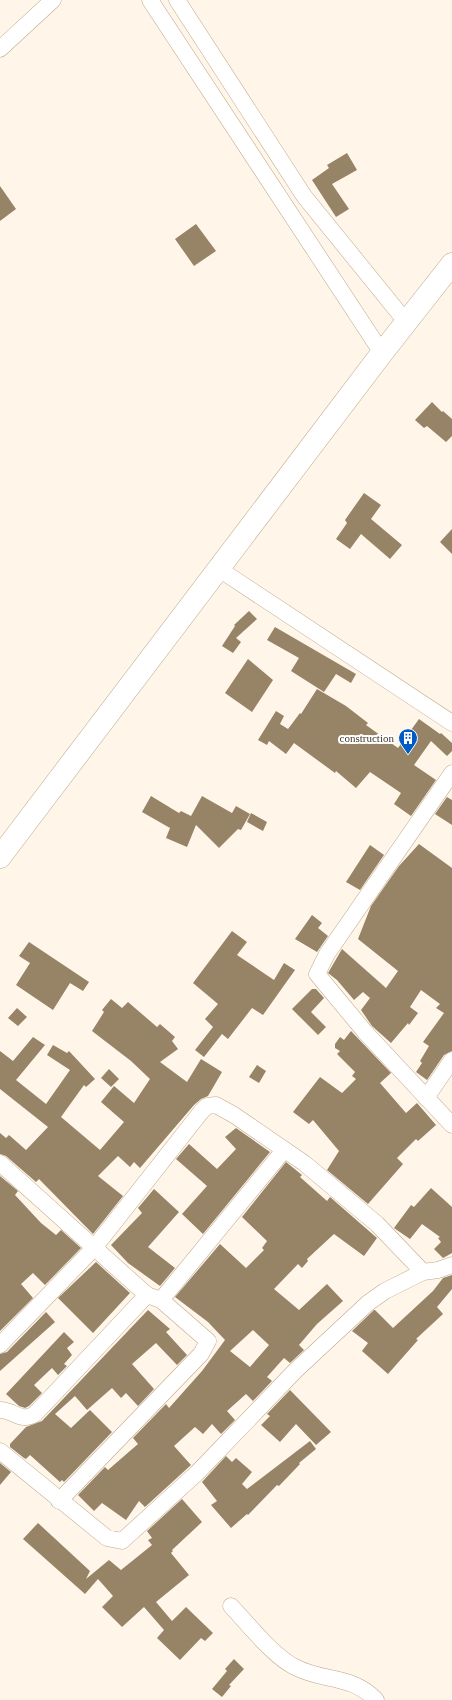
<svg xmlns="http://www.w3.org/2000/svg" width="452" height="1700" viewBox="0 0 452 1700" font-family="'Times New Roman',serif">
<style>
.building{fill:#978366;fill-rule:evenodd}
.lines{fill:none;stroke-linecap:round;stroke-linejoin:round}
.minor-casing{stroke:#bda889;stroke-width:17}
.primary-casing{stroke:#bda889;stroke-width:23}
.minor{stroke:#fff;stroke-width:16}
.primary{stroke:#fff;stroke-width:22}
.labels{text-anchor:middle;stroke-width:4;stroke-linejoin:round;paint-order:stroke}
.poi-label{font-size:11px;fill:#41382b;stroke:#fff;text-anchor:end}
</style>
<rect width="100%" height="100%" fill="#fff6e9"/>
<g class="building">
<polygon points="347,153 357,170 332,184 349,209 336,217 312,180 329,168 327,165"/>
<polygon points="0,186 16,209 0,221"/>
<polygon points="196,224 216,251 194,266 175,239"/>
<polygon points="432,402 442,412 443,411 452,419 452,436 446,442 427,426 424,428 415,420"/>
<polygon points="364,493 381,505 371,519 402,545 390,559 361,534 350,549 336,539 347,523 345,520"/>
<polygon points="452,529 452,554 440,542"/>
<polygon points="249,611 257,619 236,638 241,642 233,653 222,646 235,626 234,625"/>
<polygon points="275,627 356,674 351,683 336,674 324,692 291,671 299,658 267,640"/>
<polygon points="248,659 273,680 252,712 225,693"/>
<polygon points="317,689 346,706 368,723 366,725 398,748 419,719 440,734 441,733 452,743 452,751 447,756 431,741 414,765 436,780 411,816 394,804 401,793 370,772 356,788 336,771 335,773 294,743 286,754 269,741 267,745 258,740 276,711 284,716 280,724 288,729 300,713 301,714"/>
<polygon points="151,796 179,813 181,811 191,816 202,796 232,813 236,806 250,814 241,830 238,829 219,848 196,825 187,847 166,838 170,828 142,812"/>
<polygon points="447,797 452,800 452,825 435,814"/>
<polygon points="251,813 267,822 263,831 247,822"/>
<polygon points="419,844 452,868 452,1051 444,1055 427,1080 416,1072 422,1063 420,1061 429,1046 423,1042 444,1013 436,1008 440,1004 421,990 410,1007 418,1013 409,1025 408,1023 391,1043 372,1026 361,1010 370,998 363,992 354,1000 337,980 328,973 342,949 386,988 398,971 358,939 371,906 399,866"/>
<polygon points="370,845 384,855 360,890 346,882"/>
<polygon points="312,915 322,923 318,928 328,936 317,952 295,939"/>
<polygon points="232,931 247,942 237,955 274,980 284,963 295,970 263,1015 252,1008 228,1039 222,1034 204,1057 195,1050 213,1027 205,1019 218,1004 193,983"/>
<polygon points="29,942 89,982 83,991 70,983 53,1010 16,985 30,963 19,956"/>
<polygon points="312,989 316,989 324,998 311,1012 326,1027 318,1035 292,1009"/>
<polygon points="111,999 122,1008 128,1002 157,1027 160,1024 175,1037 172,1041 178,1049 160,1062 187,1082 201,1059 222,1072 208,1096 201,1099 194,1105 140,1168 134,1162 130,1167 118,1156 98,1176 123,1196 93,1234 39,1179 36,1182 6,1156 0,1154 0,1133 6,1138 9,1135 26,1150 48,1127 0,1089 0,1051 13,1061 33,1037 45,1045 16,1080 46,1104 70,1070 47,1055 53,1045 67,1053 69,1051 95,1079 86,1087 84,1085 61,1117 100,1150 124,1122 101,1102 114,1086 134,1103 150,1079 131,1061 92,1031 104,1012 102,1010"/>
<polygon points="17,1008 27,1017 18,1026 8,1018"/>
<polygon points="351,1031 391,1073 380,1083 406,1113 417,1103 436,1125 418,1141 416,1139 397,1158 403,1164 368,1204 327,1170 339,1151 313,1120 309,1124 293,1112 320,1077 342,1093 356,1079 352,1076 355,1072 337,1054 340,1051 335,1048 335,1044 340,1037 344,1040"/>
<polygon points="257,1065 266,1071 259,1083 249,1077"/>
<polygon points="109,1069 119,1079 111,1087 101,1078"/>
<polygon points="236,1128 270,1152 203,1234 182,1214 207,1186 176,1159 189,1144 217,1169 236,1149 225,1137"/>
<path d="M286,1162L302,1175L300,1177L327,1201L330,1197L377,1238L364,1256L334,1234L307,1259L308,1261L302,1268L298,1264L274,1289L299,1310L327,1284L343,1301L317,1324L299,1345L304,1350L290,1363L284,1358L267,1377L272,1381L253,1401L246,1394L227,1411L235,1420L221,1434L212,1424L203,1434L195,1427L174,1446L191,1465L145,1507L139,1501L126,1520L102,1503L94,1511L78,1495L105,1467L108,1470L138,1444L133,1438L166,1404L169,1408L202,1371L225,1340L208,1322L175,1297L220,1244L246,1268L264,1250L262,1248L267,1241L242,1217ZM253,1330L269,1345L250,1367L230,1351Z"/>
<polygon points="0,1176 18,1191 15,1195 41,1223 56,1235 61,1230 81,1248 45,1285 33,1273 21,1284 33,1298 0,1331"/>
<polygon points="431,1188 452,1207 452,1253 443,1258 434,1249 441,1242 438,1238 440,1237 422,1224 410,1239 394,1228 411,1205 414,1207"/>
<polygon points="154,1189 179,1212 148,1247 175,1268 160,1286 128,1263 111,1245 142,1213 138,1208"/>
<polygon points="96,1262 130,1293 93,1333 58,1298"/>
<polygon points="452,1275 452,1289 437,1307 443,1314 416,1339 418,1340 388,1374 362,1351 368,1343 352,1331 374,1310 375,1310 393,1328 433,1291 443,1278"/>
<polygon points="148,1310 170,1329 166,1332 187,1355 177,1365 156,1343 132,1364 154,1389 138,1406 126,1393 121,1398 112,1388 87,1410 75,1396 55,1414 71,1428 90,1410 112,1432 64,1482 62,1480 60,1482 30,1455 26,1459 24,1458 10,1447 10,1444 26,1427 42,1421"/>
<polygon points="46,1312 55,1322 0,1371 0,1354 7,1352"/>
<polygon points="64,1332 74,1342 67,1348 72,1355 64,1364 67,1366 58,1375 52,1368 34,1385 42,1393 29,1406 25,1408 19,1406 6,1394"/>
<polygon points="290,1390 331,1432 316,1445 296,1424 280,1442 261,1425 270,1416 267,1414"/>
<polygon points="310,1441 316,1449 299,1463 300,1464 279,1486 277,1485 248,1515 247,1514 231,1528 211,1505 217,1501 202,1482 226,1456 232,1462 236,1458 252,1472 242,1484 247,1489"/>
<polygon points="0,1463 11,1472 0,1485"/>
<polygon points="182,1499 202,1522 172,1550 173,1551 171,1553 189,1575 156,1602 172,1621 186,1607 213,1633 205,1641 201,1638 180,1660 157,1638 164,1630 144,1607 122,1627 102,1607 113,1596 98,1579 85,1594 23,1539 38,1523 90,1571 86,1579 109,1560 121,1570 152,1545 148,1540 152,1538 147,1531"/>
<polygon points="234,1659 244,1669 229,1685 231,1686 222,1697 212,1689 227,1671 225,1669"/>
</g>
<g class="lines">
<defs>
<g id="minor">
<polyline points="150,0 382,353"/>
<polyline points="177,0 304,196 407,323"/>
<polyline points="0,49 53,0"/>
<polyline points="219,569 452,723"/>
<polyline points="452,773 327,954 317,974 365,1032 452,1125"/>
<polyline points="426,1098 452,1060"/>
<polyline points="0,1163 147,1295 161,1300 208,1341 201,1354 59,1501"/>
<polyline points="161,1300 284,1150"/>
<polyline points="0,1345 94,1248 201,1112 207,1106 216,1105 234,1115 304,1163 377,1224 423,1272"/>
<path d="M0,1410C14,1410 20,1423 35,1414L147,1295"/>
<polyline points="0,1451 107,1538 122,1541 197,1473 295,1371 368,1303 385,1291 423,1272 438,1270 452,1265"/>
<path d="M231,1606C248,1624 274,1657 295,1667C323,1682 351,1674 376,1700"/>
</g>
<polyline id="primary" points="0,857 382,353 452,264"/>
</defs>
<use href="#minor" class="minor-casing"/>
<use href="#primary" class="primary-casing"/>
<use href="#minor" class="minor"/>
<use href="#primary" class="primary"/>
</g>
<defs>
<symbol id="building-pin" viewBox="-11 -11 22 30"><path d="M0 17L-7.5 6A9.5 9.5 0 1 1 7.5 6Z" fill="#015bc4" stroke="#fff"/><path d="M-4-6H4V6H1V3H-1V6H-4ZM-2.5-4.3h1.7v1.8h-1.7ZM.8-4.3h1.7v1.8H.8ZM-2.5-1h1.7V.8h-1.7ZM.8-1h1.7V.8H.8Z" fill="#fff"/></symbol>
</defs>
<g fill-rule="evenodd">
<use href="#building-pin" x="397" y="727" width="22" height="30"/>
</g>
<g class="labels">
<g class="poi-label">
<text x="394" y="742">construction</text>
</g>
</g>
</svg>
